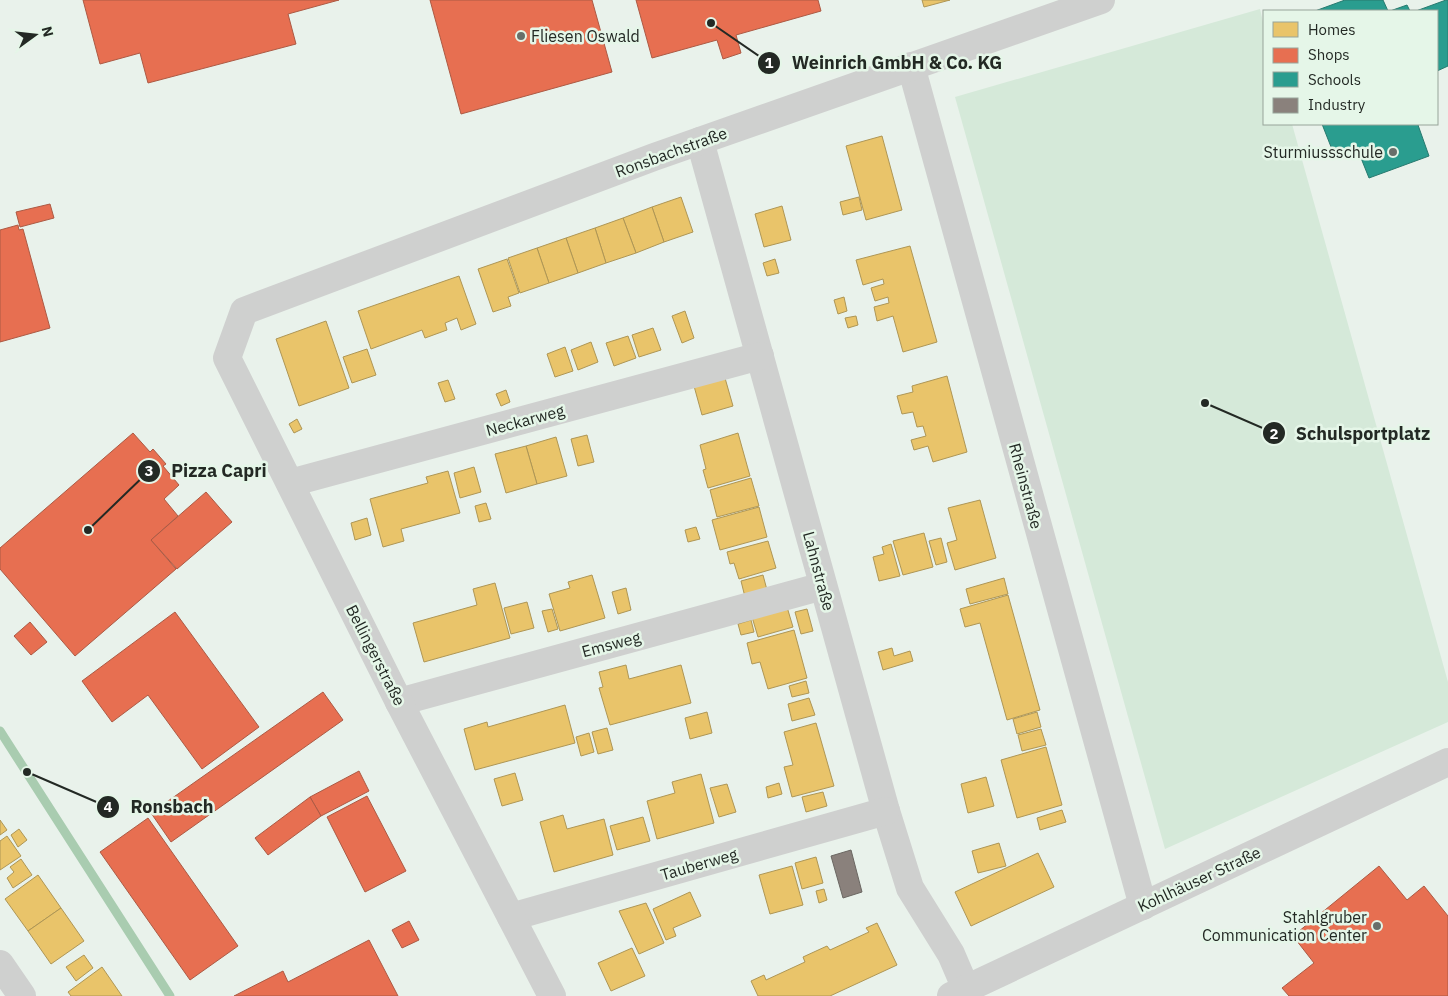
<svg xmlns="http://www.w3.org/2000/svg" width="1448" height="996" viewBox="0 0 1448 996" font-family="'IBM Plex Sans',sans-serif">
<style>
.green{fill:#d5e9d9}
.homes{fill:#e9c46a;stroke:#ae9655}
.shops{fill:#e76f51;stroke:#ac5a44}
.schools{fill:#2a9d8f;stroke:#287a6f}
.industry{fill:#8a817c;stroke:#6b6762}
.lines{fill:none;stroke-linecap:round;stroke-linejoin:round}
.stream{stroke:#a9ccb0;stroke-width:9}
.minor{stroke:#cfd0cf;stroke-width:28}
.tertiary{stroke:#cfd0cf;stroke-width:28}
.poi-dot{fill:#686f6a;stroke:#e5f6e8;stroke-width:2}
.labels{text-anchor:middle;stroke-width:5;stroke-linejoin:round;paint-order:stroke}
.poi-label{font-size:16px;fill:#232924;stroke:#e5f6e8;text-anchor:end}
.street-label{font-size:16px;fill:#232924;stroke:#e5f6e8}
.leader{fill:none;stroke:#232924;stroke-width:2}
.callout-dot{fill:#232924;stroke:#e5f6e8;stroke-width:2}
.mark-label{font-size:15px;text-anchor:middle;font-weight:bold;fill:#fff}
.callout-label{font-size:18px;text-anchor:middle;font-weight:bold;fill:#232924;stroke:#e5f6e8;stroke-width:5;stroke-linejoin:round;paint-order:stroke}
</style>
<rect width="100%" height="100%" fill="#e9f2eb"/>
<polygon class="green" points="1260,9 1264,26 1264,124 1292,124 1448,682 1448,722 1165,849 955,97"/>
<g class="homes">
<polygon points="922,0 950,0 924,7"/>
<polygon points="882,136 902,210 866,220 846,146"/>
<polygon points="681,197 693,232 664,242 652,207"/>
<polygon points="859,197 862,210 843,215 840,202"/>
<polygon points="782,206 791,240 764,247 755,214"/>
<polygon points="652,207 664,242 636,253 623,218"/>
<polygon points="623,218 636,253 606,263 595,228"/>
<polygon points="595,228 606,263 578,273 566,238"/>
<polygon points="566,238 578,273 549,283 537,248"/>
<polygon points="910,246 937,342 903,352 893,316 877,321 874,307 889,303 888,297 875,301 871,288 884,284 883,279 863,285 856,260"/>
<polygon points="537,248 549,283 520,293 508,258"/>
<polygon points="507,259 519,293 508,297 511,306 493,312 478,269"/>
<polygon points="775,259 779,273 767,276 763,263"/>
<polygon points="459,276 476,324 461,330 457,318 445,323 447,330 425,338 422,330 371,349 358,311"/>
<polygon points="844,297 847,311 838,314 834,300"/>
<polygon points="685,311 694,338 682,343 672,316"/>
<polygon points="856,316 858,325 848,328 845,318"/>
<polygon points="326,321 349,388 299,406 276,339"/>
<polygon points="653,328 661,350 639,357 632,335"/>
<polygon points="628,336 636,358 614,366 606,343"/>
<polygon points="591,342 598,362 578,370 571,350"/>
<polygon points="565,347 573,371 555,377 547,354"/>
<polygon points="367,349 376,375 352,383 343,357"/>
<polygon points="947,376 967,452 933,462 928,446 914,450 911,440 926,436 923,426 917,427 913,412 902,414 897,396 913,392 912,386"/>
<polygon points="725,378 733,406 702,415 694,386"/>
<polygon points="448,380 455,399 445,402 438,383"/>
<polygon points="506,390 510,402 501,406 496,394"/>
<polygon points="297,419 302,429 294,433 289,424"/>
<polygon points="738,433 750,476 708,488 703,470 706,469 700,445"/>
<polygon points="587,435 594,462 578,466 571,439"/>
<polygon points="556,437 567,476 537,484 526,446"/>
<polygon points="526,446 537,484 506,493 495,454"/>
<polygon points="474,467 481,492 460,498 454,473"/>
<polygon points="448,471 460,513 401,529 404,541 383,547 370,499 428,483 426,477"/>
<polygon points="751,478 759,506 717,517 710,490"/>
<polygon points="980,500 996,558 955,570 947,543 957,540 948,508"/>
<polygon points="486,503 491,519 479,522 475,506"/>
<polygon points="759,507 767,537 720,550 712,520"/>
<polygon points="367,518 371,535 355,540 351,523"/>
<polygon points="696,527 700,539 688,542 685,530"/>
<polygon points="924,533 933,567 903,575 893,541"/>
<polygon points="941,538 947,562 936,565 929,541"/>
<polygon points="768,541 776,568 739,579 734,563 730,564 727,552"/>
<polygon points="891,544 900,576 879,581 873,557 884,554 882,547"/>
<polygon points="592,575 605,618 560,631 549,594 570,588 568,582"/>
<polygon points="763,575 767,590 745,597 741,581"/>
<polygon points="1004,578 1008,594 970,604 966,589"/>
<polygon points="495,583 510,638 424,662 413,623 477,605 473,589"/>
<polygon points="626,588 631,610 618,614 612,592"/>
<polygon points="1008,595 1040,710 1007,720 980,623 965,627 960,609"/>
<polygon points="527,602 534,628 511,634 504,608"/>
<polygon points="787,607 793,627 758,637 752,617"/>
<polygon points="552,609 558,629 548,632 542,611"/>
<polygon points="807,609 813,631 801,634 795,612"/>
<polygon points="751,620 754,632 741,635 738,624"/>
<polygon points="794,630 807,678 768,689 760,662 752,664 747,643"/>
<polygon points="892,648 894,656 910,651 913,661 883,670 878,652"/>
<polygon points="626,665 629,679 681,665 691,703 610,725 599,688 603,687 599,672"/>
<polygon points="806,681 809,693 792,697 789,686"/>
<polygon points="809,698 815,715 792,721 788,704"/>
<polygon points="565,705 575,743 475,770 464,729 487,722 488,727"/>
<polygon points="707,712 712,733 690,739 685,718"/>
<polygon points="1037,712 1041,727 1017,734 1013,719"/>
<polygon points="816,723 834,786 792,797 784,767 793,765 784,732"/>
<polygon points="607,728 613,750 598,754 592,732"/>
<polygon points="1041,729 1046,745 1022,751 1018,735"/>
<polygon points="589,733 594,752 581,756 576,737"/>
<polygon points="1046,747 1062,805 1017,818 1001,760"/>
<polygon points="515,773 523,800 502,806 494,779"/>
<polygon points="701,774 714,823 657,839 647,801 675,793 672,782"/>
<polygon points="986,777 994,806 968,813 961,784"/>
<polygon points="779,783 782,794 768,798 766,787"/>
<polygon points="727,784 736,812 719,817 710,788"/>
<polygon points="823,792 827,806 806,812 802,797"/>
<polygon points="1062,810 1066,822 1040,830 1037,818"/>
<polygon points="563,815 567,829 604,819 613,855 554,872 540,822"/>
<polygon points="643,817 650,841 617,850 610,826"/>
<polygon points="0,820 7,830 0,835"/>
<polygon points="19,829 27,840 18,847 11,835"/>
<polygon points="7,836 21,856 0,870 0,841"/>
<polygon points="999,843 1006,866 978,873 972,851"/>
<polygon points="1038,853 1054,887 971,926 955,892"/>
<polygon points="816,857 823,883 802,889 795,863"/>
<polygon points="21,859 32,875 13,888 7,878 14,872 10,867"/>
<polygon points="792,866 803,905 770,914 759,875"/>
<polygon points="38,875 61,908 28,931 5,899"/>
<polygon points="824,889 827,900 819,903 816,891"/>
<polygon points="690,892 701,916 673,928 676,936 666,940 653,909"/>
<polygon points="646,903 664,943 639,954 619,911"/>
<polygon points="61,908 84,941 51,964 28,931"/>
<polygon points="877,923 897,965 830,996 758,996 751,981 764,975 766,980 805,962 803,957 827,946 830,950 869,932 866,928"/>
<polygon points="632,948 645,976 611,991 598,963"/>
<polygon points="84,955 93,968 76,981 66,967"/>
<polygon points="102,967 122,996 71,996 68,992"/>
</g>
<g class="shops">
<polygon points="83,0 339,0 288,14 296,44 148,83 140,53 100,64"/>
<polygon points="430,0 592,0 612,72 461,114"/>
<polygon points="636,0 818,0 821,11 736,35 741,53 723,59 717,40 652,58"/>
<polygon points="50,204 54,218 20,227 16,212"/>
<polygon points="18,225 19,230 23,229 50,328 0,342 0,230"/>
<polygon points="133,433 150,452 153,449 166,464 163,466 179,485 164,499 178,516 151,540 176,569 75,656 0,569 0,548"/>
<polygon points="206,492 232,522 177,569 151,540"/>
<polygon points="175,612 259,727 202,769 148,695 112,722 82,681"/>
<polygon points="30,622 47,642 31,655 14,636"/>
<polygon points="323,692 343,720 171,842 151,813"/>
<polygon points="359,771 369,791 321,816 310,797"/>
<polygon points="367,796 406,871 365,892 327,817"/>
<polygon points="310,797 321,816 268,855 255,838"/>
<polygon points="148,818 238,946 190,980 100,852"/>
<polygon points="1379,866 1407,900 1424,886 1448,916 1448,996 1289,996 1282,988 1314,963 1293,936"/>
<polygon points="409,921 419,940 402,948 392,930"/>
<polygon points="369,940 398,996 234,996 283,971 288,982"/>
</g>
<g class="schools">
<polygon points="1345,0 1383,0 1388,11 1315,11"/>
<polygon points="1446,0 1448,0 1448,66 1437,71 1437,11 1416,11"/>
<polygon points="1407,5 1410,11 1390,11"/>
<polygon points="1322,124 1421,124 1418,125 1429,156 1369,178 1357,148 1335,157"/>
</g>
<polygon class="industry" points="851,850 862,892 843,898 831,856"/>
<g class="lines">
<polyline class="stream" points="0,731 170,996"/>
<g class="minor">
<polyline points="911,66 1143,906"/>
<polyline points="700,141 886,811 910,888 951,954 966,989"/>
<polyline points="290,483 760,356"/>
<polyline points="399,702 823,586"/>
<polyline points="511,917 886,811"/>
<polyline points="0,964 22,996"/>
<polyline points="552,996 399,702 227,358 244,311 654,157 1101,0"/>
</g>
<polyline class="tertiary" points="951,996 1448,762"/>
</g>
<g class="poi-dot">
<circle cx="521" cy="36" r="5"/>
<circle cx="1393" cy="152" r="5"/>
<circle cx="1377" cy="926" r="5"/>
</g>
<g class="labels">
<g class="poi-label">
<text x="531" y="42" text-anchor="start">Fliesen Oswald</text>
<text x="1383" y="158">Sturmiussschule</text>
<text x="1367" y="923">Stahlgruber<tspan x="1367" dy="18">Communication Center</tspan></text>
</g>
<g class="street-label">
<text transform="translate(671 152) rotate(-20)" y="6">Ronsbachstraße</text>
<text transform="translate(525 420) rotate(-15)" y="6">Neckarweg</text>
<text transform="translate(1026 486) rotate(75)" y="6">Rheinstraße</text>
<text transform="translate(819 571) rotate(75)" y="6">Lahnstraße</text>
<text transform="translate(611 644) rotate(-15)" y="6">Emsweg</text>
<text transform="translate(376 655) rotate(63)" y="6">Bellingerstraße</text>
<text transform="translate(699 864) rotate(-16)" y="6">Tauberweg</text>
<text transform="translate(1199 879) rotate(-25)" y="6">Kohlhäuser Straße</text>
</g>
</g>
<path class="leader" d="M711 23L769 63M1205 403L1274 433M88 530L149 471M27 772L108 807"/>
<g class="callout-dot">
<circle cx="711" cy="23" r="5"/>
<circle cx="1205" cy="403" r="5"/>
<circle cx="88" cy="530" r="5"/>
<circle cx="27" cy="772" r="5"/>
<circle cx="769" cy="63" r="12"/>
<circle cx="1274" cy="433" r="12"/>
<circle cx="149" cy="471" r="12"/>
<circle cx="108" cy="807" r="12"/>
</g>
<g class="mark-label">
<text x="769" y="68">1</text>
<text x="1274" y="439">2</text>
<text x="149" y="476">3</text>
<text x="108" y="812">4</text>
</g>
<g class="callout-label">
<text x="897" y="69">Weinrich GmbH &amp; Co. KG</text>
<text x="1363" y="440">Schulsportplatz</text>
<text x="219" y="477">Pizza Capri</text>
<text x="172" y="813">Ronsbach</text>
</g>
<rect x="1263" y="10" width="175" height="115" fill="#e5f6e8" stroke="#97a49a"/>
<rect x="1273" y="22" width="25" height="15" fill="#e9c46a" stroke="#97a49a"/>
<text x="1308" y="35" font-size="15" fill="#232924">Homes</text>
<rect x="1273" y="48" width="25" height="15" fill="#e76f51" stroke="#97a49a"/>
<text x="1308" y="60" font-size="15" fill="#232924">Shops</text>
<rect x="1273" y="72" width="25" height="15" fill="#2a9d8f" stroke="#97a49a"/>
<text x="1308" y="85" font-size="15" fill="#232924">Schools</text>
<rect x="1273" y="98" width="25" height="15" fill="#8a817c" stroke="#97a49a"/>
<text x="1308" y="110" font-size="15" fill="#232924">Industry</text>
<g transform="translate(35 35) rotate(75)" stroke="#e5f6e8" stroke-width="4" paint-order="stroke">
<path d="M0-4L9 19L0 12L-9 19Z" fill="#232924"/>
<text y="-8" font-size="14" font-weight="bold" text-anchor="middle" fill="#232924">N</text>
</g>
</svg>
